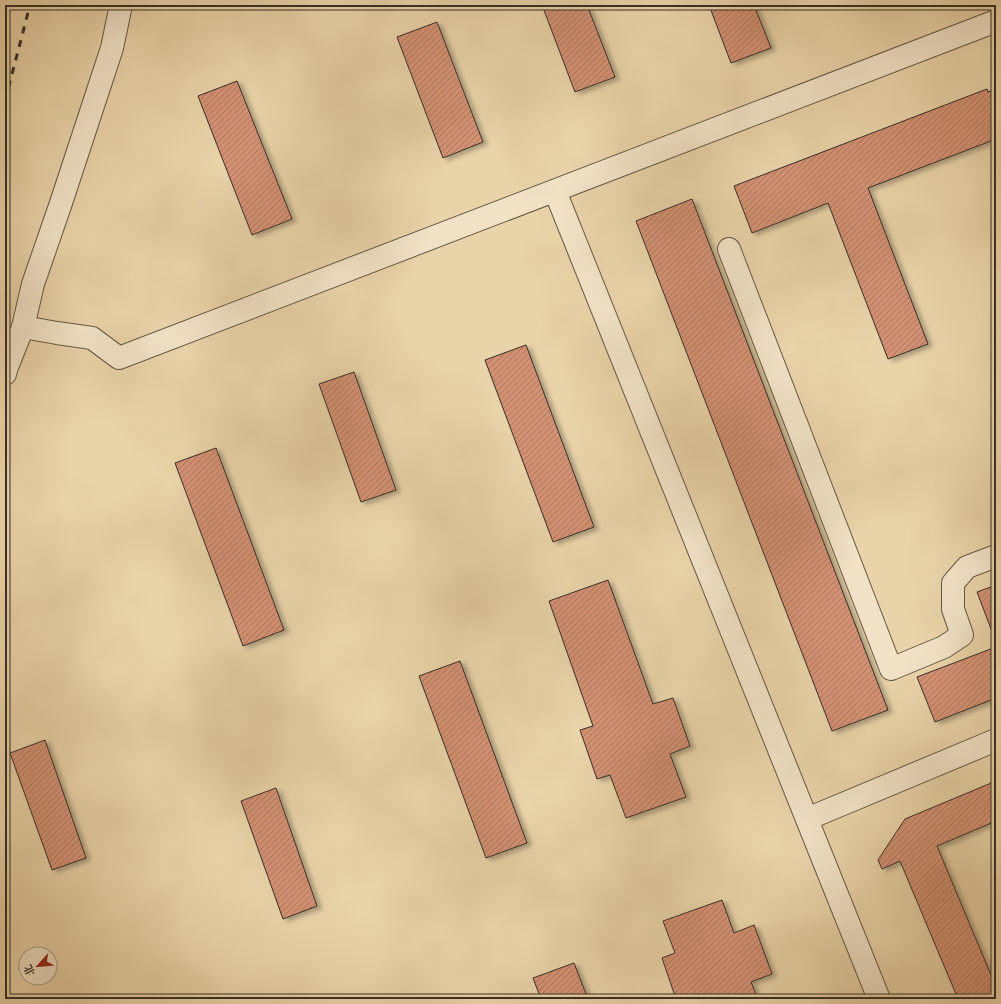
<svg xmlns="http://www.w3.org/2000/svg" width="1001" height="1004" viewBox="0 0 1001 1004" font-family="'IM FELL French Canon','Noto Serif SC',serif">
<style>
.building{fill:url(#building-hatch);stroke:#392e27;filter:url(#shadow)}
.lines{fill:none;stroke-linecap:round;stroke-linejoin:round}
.minor-casing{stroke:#655747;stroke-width:24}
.minor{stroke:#f1e2c6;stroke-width:22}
.rail{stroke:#392e27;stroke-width:3;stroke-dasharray:7 7;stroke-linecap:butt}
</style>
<defs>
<pattern id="building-hatch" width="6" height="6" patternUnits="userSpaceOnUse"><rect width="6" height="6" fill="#d39173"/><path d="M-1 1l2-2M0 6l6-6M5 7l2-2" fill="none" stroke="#ac775e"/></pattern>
<filter id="shadow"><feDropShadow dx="4.5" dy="2.5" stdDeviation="2" flood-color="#0004"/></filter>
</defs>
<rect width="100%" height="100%" fill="#e9d3a8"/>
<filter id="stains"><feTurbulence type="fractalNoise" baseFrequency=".005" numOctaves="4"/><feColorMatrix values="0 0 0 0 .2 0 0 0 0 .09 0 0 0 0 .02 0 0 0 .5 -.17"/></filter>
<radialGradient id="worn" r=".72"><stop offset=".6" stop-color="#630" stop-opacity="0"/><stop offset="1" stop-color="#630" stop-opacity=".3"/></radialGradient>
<g class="building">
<polygon points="542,5 587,5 615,77 575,92"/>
<polygon points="709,5 754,5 771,48 731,63"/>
<polygon points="437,22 483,142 443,158 397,37"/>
<polygon points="237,81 292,219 252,235 198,96"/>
<polygon points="987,89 988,92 996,89 996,139 868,188 928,344 888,359 828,203 752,233 734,186"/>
<polygon points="692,199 888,710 832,731 636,221"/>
<polygon points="526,345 594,527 553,542 485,360"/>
<polygon points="354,372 396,490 361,502 319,384"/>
<polygon points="216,448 284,630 243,646 175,463"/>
<polygon points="608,580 653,704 673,698 690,746 670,754 686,797 626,818 610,775 597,779 580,730 593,726 549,601"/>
<polygon points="996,585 996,642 977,592"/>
<polygon points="996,647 996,698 935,722 917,677"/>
<polygon points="460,661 527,843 486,858 419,676"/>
<polygon points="45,740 86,858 52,870 10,753"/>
<polygon points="996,781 996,821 937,846 996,987 996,999 958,999 900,861 882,869 878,860 905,819"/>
<polygon points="276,788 317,906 283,919 241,801"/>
<polygon points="722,900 734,933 754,925 772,974 751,982 758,999 676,999 662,958 675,953 663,921"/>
<polygon points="574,963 588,999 541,999 533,978"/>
</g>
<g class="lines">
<defs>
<g id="minor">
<polyline points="555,191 879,999"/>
<polyline points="729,249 891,669 944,647 962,635 953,609 953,583 967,567 996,556"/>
<polyline points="23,327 33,284 61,203 112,48 121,5"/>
<polyline points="5,374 7,367 23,327 57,333 92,338 119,358 996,21"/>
<polyline points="807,819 996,740"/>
</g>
</defs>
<use href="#minor" class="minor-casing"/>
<use href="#minor" class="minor"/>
<g class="rail">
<polyline points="5,7 5,5"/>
<polyline points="5,101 30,5"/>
</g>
</g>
<rect width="1001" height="1004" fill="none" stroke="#e9d3a8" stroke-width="20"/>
<rect x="6" y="6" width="989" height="992" fill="none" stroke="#392e27" stroke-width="2"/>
<rect x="10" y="10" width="981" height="984" fill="none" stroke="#392e27"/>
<g transform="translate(38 966) rotate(243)"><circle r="19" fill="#f1e2c6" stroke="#a79a86"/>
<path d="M0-3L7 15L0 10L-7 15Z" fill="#8f2418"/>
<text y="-6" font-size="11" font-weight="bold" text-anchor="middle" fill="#392e27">北</text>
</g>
<rect width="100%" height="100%" filter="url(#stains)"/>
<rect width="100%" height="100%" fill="url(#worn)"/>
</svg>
